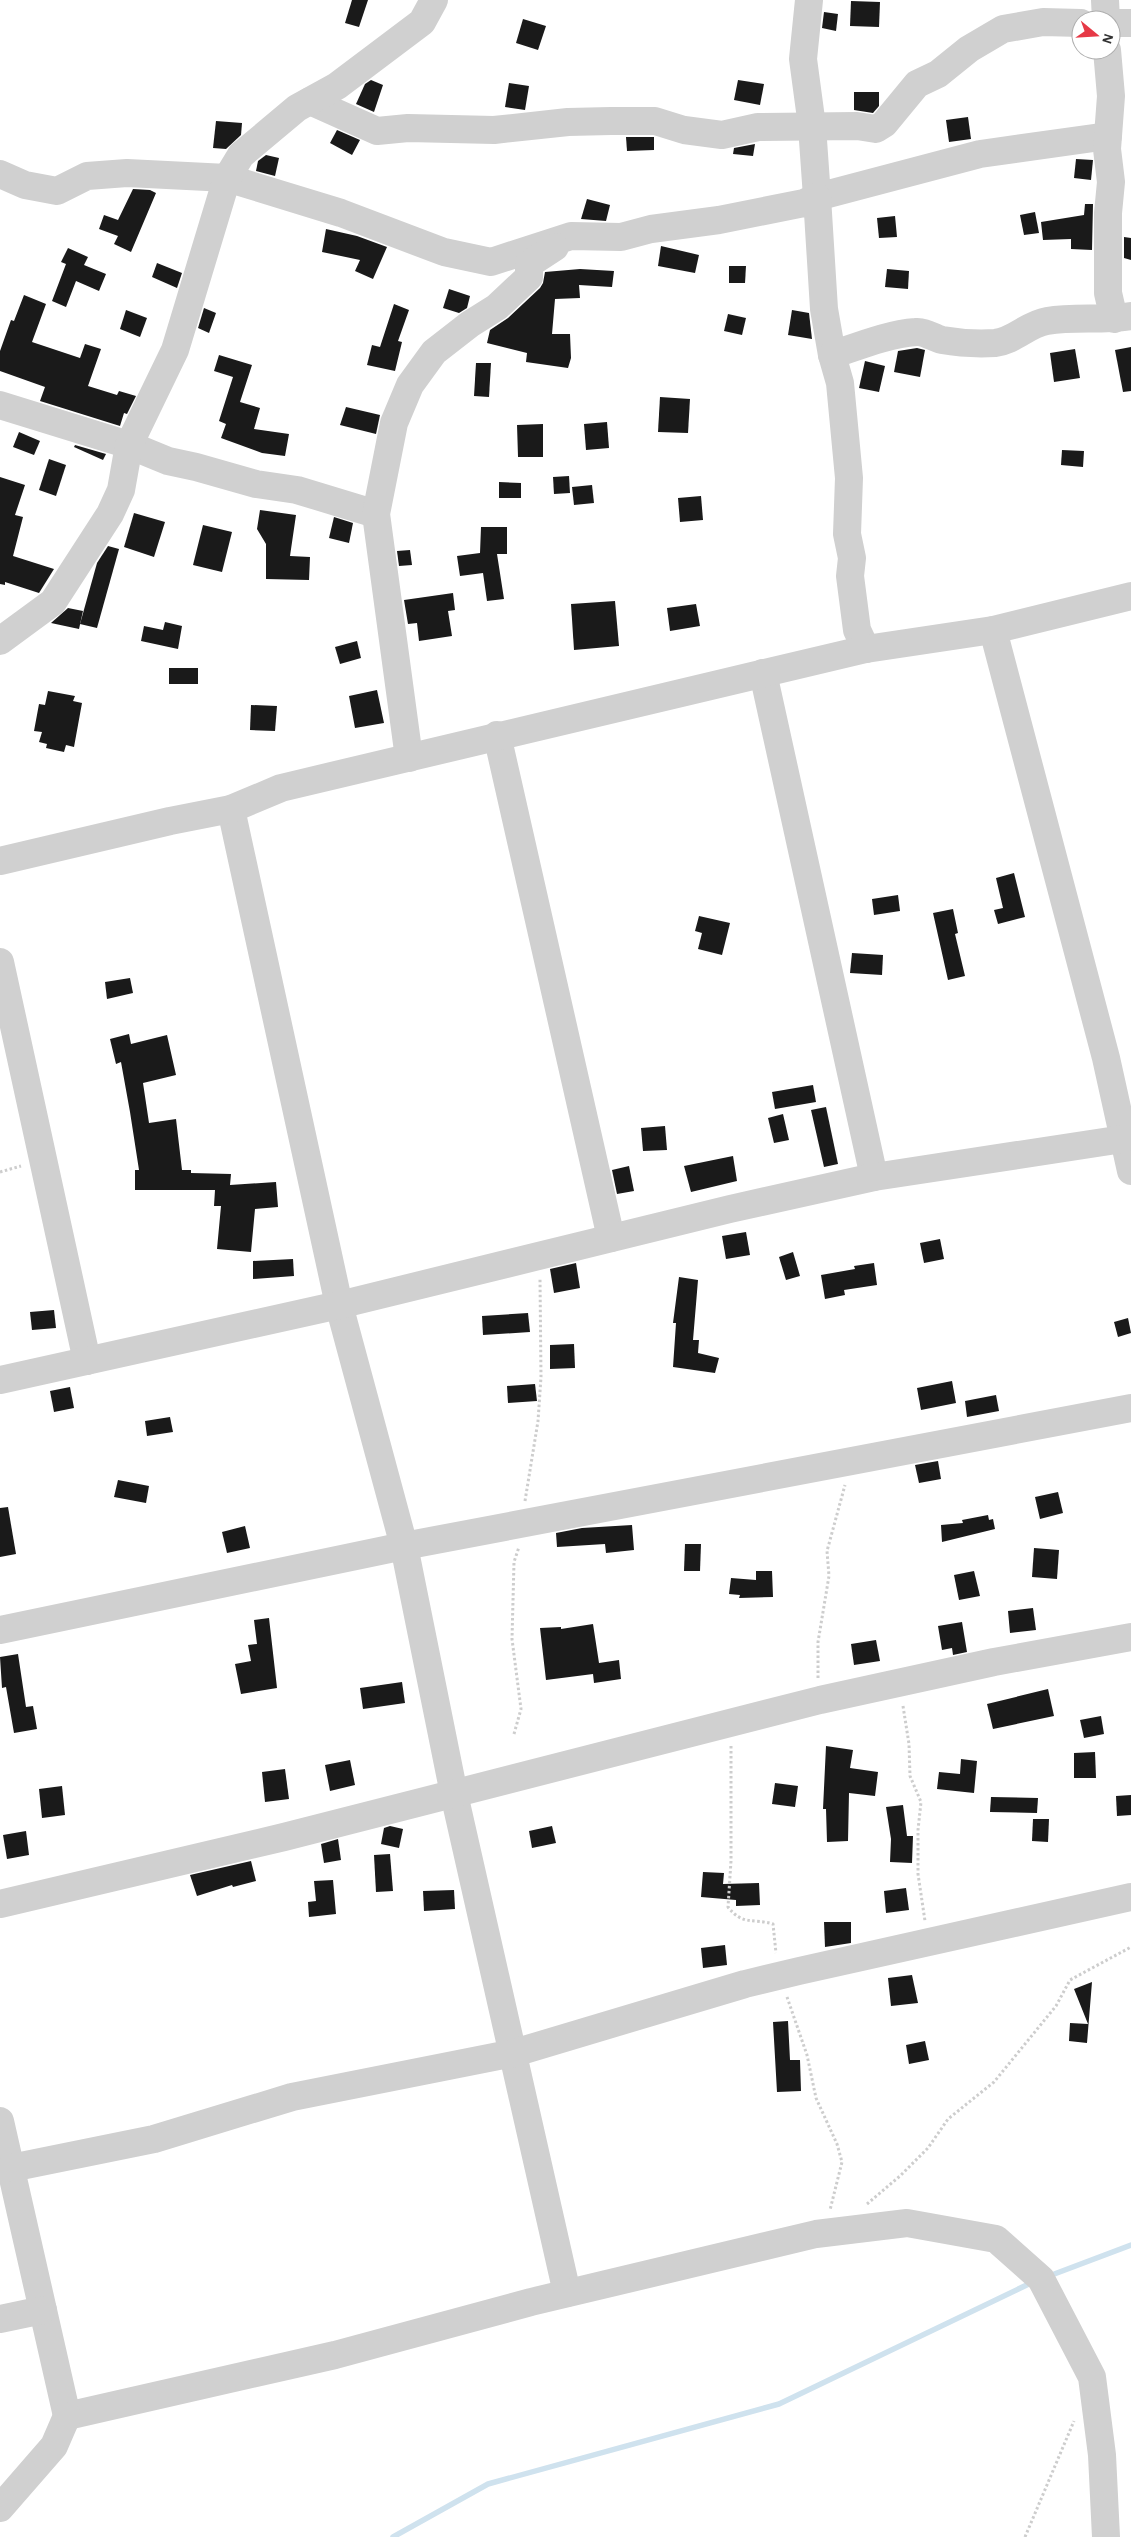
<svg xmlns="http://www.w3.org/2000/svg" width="1131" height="2537" viewBox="0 0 1131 2537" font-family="'Alegreya Sans',sans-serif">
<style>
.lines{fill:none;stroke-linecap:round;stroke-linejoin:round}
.stream{stroke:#cfe2ee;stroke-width:5.5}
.building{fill:#1a1a1a}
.path{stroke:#cdcdcd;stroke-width:3;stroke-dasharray:2.5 2.5;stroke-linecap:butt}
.minor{stroke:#d0d0d0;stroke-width:28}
</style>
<rect width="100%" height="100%" fill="#fff"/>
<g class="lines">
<g class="stream">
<polyline points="1049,2276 1131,2245"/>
<polyline points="393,2537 488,2484 779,2404 1033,2282"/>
</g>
</g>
<g class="building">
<polygon points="352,0 368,0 359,27 345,23"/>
<polygon points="851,1 880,2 879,27 850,26"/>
<polygon points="824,12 838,14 836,31 822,28"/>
<polygon points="523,19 546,26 538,50 516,43"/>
<polygon points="371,80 383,85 374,112 356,104 365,84"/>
<polygon points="738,80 764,84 760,105 734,100"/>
<polygon points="509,83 529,86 525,110 505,107"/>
<polygon points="854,92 879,92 879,106 873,113 854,110"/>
<polygon points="968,117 971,139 949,142 946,120"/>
<polygon points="216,121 242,123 241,135 226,149 213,148"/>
<polygon points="337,130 360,140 352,155 330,143"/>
<polygon points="626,137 654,137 654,150 627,151"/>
<polygon points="755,144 753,156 733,154 734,148"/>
<polygon points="266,155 279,158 275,176 256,171 258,161"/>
<polygon points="1076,159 1093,160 1091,180 1074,178"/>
<polygon points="133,189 150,190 156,193 131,252 114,244 118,236 99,229 104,215 118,220"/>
<polygon points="587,199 610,205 606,221 581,219"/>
<polygon points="1085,204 1093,204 1092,250 1071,249 1071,239 1043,240 1041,222 1084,215"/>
<polygon points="1035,212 1039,233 1024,235 1020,215"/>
<polygon points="895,216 897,237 879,238 877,218"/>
<polygon points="326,229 357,236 387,247 373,279 355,271 360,260 322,252"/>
<polygon points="1124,237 1131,238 1131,260 1124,258"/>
<polygon points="661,246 699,255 695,273 658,266"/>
<polygon points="68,248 88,257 84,265 106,274 99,291 76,281 66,307 52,301 66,264 61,262"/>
<polygon points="157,263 182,273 177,288 152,277"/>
<polygon points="729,266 746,266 745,283 729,283"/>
<polygon points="580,269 614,271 612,287 579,285 580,298 555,299 552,334 570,334 571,358 568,368 526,362 527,353 487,343 490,330 508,318 540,288 543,283 545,272"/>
<polygon points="887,269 909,271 908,289 885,287"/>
<polygon points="449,289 470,296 467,308 459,313 443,308"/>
<polygon points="24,295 46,304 32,342 80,358 85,344 101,349 88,386 117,395 119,391 136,396 127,414 124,413 120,426 40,401 45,387 0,371 0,351 11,320 14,321"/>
<polygon points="394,304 409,310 398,341 402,342 395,371 367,365 372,345 380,347"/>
<polygon points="204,308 216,313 209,333 198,328"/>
<polygon points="126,310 147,318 140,337 120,329"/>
<polygon points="792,310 809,313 812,339 788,335"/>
<polygon points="728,314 746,318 742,335 724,331"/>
<polygon points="1131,347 1131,391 1123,392 1115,350"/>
<polygon points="917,348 925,350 920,377 894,372 898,351"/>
<polygon points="1075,349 1080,378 1054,382 1050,353"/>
<polygon points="219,355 252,365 240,402 260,408 254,429 289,434 285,456 262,453 221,438 226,424 219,421 233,377 214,371"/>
<polygon points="865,361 885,366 879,392 859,388"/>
<polygon points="476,363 491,363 489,397 474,396"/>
<polygon points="660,397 690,399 688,433 658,432"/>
<polygon points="346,407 380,415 376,434 340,425"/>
<polygon points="607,422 609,448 586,450 584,424"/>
<polygon points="543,424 543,457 518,457 517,425"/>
<polygon points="19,432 40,441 34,455 13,447"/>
<polygon points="75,445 106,454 103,460 74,447"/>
<polygon points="1062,450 1084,451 1083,467 1061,465"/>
<polygon points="49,459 66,465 56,496 39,490"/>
<polygon points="569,476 570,493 554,494 553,477"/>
<polygon points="0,477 25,485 15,515 23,517 13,556 54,569 39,593 5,582 5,585 0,584"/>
<polygon points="499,482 521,483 521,498 499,498"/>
<polygon points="592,485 594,503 574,505 572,487"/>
<polygon points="701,496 703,520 680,522 678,498"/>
<polygon points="260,510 296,515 290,556 310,557 309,580 266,579 266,544 257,529"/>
<polygon points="134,513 165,522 154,557 124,547"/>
<polygon points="334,517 353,523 349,543 329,538"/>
<polygon points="203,525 232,532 222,572 193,565"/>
<polygon points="481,527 507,527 507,554 497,554 504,599 487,601 483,573 460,576 457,556 480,553"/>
<polygon points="108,546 119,549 97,628 80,624 97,563"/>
<polygon points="410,550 412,565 399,566 397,551"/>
<polygon points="453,593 455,610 448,611 452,636 419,641 417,623 408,624 404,600"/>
<polygon points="615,601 619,646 574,650 571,604"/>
<polygon points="696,604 700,626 670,631 667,608"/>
<polygon points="68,608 83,611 79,629 51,623"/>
<polygon points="165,622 182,626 178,649 141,641 144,626 163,630"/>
<polygon points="357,641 361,658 340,664 335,647"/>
<rect x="169" y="668" width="29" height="16"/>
<polygon points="377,690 384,723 355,728 349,696"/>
<polygon points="48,691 75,696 73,701 82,703 74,747 66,745 64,752 46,748 47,744 39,742 42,732 34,731 39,704 45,705"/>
<polygon points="251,705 277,706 275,731 250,730"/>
<polygon points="1014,873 1025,917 998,924 994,910 1003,908 996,878"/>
<polygon points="898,895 900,911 874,915 872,899"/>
<polygon points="953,909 958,933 955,934 965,976 948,980 933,913"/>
<polygon points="699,916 730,923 722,955 698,949 702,933 695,931"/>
<polygon points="852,953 883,955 882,975 850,973"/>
<polygon points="130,978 133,993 107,999 105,982"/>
<polygon points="129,1034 131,1044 167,1035 176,1075 143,1083 149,1123 176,1119 182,1170 191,1170 191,1173 231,1174 230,1185 276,1182 278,1207 255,1209 251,1252 217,1249 221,1206 214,1206 215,1190 135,1190 135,1170 139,1170 130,1112 121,1062 116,1064 110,1039"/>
<polygon points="813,1085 816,1102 775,1109 772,1092"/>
<polygon points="826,1107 838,1164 824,1167 811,1110"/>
<polygon points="783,1114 789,1140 774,1143 768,1118"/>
<polygon points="665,1126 667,1150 643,1151 641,1128"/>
<polygon points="733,1156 737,1181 691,1192 684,1166"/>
<polygon points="629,1166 634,1191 617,1194 612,1170"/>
<polygon points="746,1232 750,1255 726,1259 722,1236"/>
<polygon points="940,1239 944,1259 924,1263 920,1243"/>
<polygon points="793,1252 800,1276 786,1280 779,1257"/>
<polygon points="293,1259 294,1276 253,1279 253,1261"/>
<polygon points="576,1263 580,1288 554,1293 550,1269"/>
<polygon points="874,1263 877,1285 844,1290 845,1295 825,1299 821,1275 855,1269 854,1266"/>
<polygon points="679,1277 698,1280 693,1340 699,1340 698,1353 719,1358 715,1373 673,1367 676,1323 673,1323"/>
<polygon points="54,1310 56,1328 32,1330 30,1312"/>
<polygon points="528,1313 530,1332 483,1335 482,1316"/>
<polygon points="1128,1318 1131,1333 1118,1337 1114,1322"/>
<polygon points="574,1344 575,1368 550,1369 550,1345"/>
<polygon points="952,1381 956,1403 921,1410 917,1388"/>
<polygon points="535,1384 537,1401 508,1403 507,1386"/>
<polygon points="70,1387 74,1408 54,1412 50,1391"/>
<polygon points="996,1395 999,1411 967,1417 965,1401"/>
<polygon points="170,1417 173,1432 147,1436 145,1421"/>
<polygon points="938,1461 941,1479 919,1483 915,1465"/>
<polygon points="118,1480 149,1486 146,1503 114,1497"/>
<polygon points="1058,1492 1063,1513 1040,1519 1035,1497"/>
<polygon points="8,1507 16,1554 0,1557 0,1508"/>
<polygon points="988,1515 989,1520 993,1519 995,1529 942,1542 941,1525 963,1523 962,1520"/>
<polygon points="632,1525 634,1550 606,1553 605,1544 557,1547 556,1533 582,1528"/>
<polygon points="245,1526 250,1548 227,1553 222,1532"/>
<polygon points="685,1544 701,1544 700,1571 684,1571"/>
<polygon points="1034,1548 1059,1550 1057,1579 1032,1577"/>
<polygon points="756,1571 772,1571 773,1597 739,1598 740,1595 729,1594 731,1578 756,1580"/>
<polygon points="974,1571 980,1596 959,1600 954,1575"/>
<polygon points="1033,1608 1036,1630 1010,1633 1008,1611"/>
<polygon points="269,1618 277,1688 241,1694 235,1664 251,1661 248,1645 257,1644 254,1620"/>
<polygon points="962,1622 967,1652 953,1655 952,1648 942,1650 938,1626"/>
<polygon points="593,1624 599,1663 619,1660 621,1679 594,1683 593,1674 546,1680 540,1628 561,1627 561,1629"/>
<polygon points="876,1640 880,1661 854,1665 851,1644"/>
<polygon points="18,1654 26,1707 33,1706 37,1729 14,1733 6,1687 2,1688 0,1657"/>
<polygon points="402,1682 405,1703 363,1709 360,1688"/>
<polygon points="1048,1689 1054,1716 993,1729 987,1704"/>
<polygon points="1101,1716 1104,1734 1084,1738 1080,1720"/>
<polygon points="826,1746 853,1750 850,1768 878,1772 875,1796 849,1793 848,1841 827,1842 826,1809 823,1809"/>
<polygon points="1095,1752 1096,1778 1074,1778 1074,1753"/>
<polygon points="961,1759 977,1761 974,1793 937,1789 939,1772 960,1774"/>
<polygon points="350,1760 355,1785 330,1791 325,1765"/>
<polygon points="285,1769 289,1799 265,1802 262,1772"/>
<polygon points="775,1783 798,1786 795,1807 772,1804"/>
<polygon points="62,1786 65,1815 42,1818 39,1789"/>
<polygon points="1131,1795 1131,1815 1117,1816 1116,1796"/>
<polygon points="991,1797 1038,1798 1037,1813 990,1812"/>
<polygon points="903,1805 907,1836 913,1836 912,1863 890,1862 891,1839 886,1807"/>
<polygon points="1033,1819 1049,1819 1048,1842 1032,1841"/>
<polygon points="390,1826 403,1829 399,1848 381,1844 384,1828"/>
<polygon points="552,1826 556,1843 532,1848 529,1831"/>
<polygon points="26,1831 29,1855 7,1859 3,1835"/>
<polygon points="338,1839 341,1860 324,1863 321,1844"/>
<polygon points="390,1854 393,1891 376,1892 374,1855"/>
<polygon points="251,1861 256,1881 233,1887 232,1885 197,1896 190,1875"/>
<polygon points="703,1872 724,1873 723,1884 759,1883 760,1905 736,1906 736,1900 701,1897"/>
<polygon points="333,1880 336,1914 309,1917 308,1902 316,1901 314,1881"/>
<polygon points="906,1888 909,1910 886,1913 884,1891"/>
<polygon points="454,1890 455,1909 424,1911 423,1891"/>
<polygon points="824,1922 851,1922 851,1943 825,1947"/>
<polygon points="725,1945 727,1965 703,1968 701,1948"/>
<polygon points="912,1975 918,2003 891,2006 888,1978"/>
<polygon points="1092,1982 1087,2043 1069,2041 1070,2023 1088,2024 1074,1989"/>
<polygon points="788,2021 790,2060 800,2060 801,2091 777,2092 773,2022"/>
<polygon points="925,2041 929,2060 909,2064 906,2045"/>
</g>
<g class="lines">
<g class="path">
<polyline points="0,1172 21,1166"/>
<polyline points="525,1501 538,1421 541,1377 540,1279"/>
<polyline points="818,1678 818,1642 829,1576 827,1551 845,1485"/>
<polyline points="903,1706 909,1744 910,1776 921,1802 918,1830 918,1874 925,1921"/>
<polyline points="514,1734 521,1709 512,1639 514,1562 519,1547"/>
<path d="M731,1746V1861L728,1907C743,1926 753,1918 773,1924L776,1953"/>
<polyline points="787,1997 807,2055 816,2098 837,2144 842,2162 830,2210"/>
<polyline points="867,2204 900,2176 928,2148 948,2119 994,2082 1056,2006 1070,1980 1131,1947"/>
<polyline points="1025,2537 1074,2421"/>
</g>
<g class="minor">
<polyline points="809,0 803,59 812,126 817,197 980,154 1108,136"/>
<polyline points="1105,0 1106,20"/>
<polyline points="1111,23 1131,23"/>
<polyline points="1107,50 1111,96 1107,149 1111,182 1108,213 1108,293 1114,319"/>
<polyline points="310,101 377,131 408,128 494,130 568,122 611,121 655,121 684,130 722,135 758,127 857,126 876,129 884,124 917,84 938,74 969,49 1003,29 1043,22 1081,23"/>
<polyline points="0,174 25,185 57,191 87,176 127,173 227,178 341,213 444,252 491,262 571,236 621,237 651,229 719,220 804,203 817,197 824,309 832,355 840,383 849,478 847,534 852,558 850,576 857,630 866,649"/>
<path d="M832,355C859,346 888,334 916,332C924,331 934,338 942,340C959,343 977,344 995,343C1014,341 1028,324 1047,321C1075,316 1103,321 1131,316"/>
<polyline points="0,405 129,445 168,461 196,467 256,484 297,490 376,514"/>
<polyline points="993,630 1106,1058 1131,1171"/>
<polyline points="0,641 53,602 110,514 121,490 129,445 175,350 227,178 241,155 297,108 337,86 422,22 434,0"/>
<polyline points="763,673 874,1177"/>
<polyline points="497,735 611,1238"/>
<polyline points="409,758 376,514 394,423 410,385 434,352 470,324 497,307 529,277 529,264 555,247"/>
<polyline points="231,809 339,1305 404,1546 454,1794 567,2293"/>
<polyline points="0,861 170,821 231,809 281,788 866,649 993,630 1131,596"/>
<polyline points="0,962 87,1361"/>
<polyline points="0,1380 339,1305 730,1209 874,1177 1123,1139"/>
<polyline points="0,1630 404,1546 1131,1408"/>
<polyline points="0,1904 284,1837 820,1700 994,1662 1131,1637"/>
<polyline points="0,2121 67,2416 335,2355 531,2302 816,2234 907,2223 996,2239 1041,2279 1092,2377 1102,2455 1106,2537"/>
<polyline points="11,2168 154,2139 292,2097 514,2053 745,1984 799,1971 1131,1897"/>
<polyline points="0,2319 43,2310"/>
<polyline points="0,2508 54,2446 67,2416"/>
</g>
</g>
<g transform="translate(1096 35) rotate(108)"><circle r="24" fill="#ffffff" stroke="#adadad"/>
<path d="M0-4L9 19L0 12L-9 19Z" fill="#e63946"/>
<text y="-8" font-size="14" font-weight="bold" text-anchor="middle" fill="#333333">N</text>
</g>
</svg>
